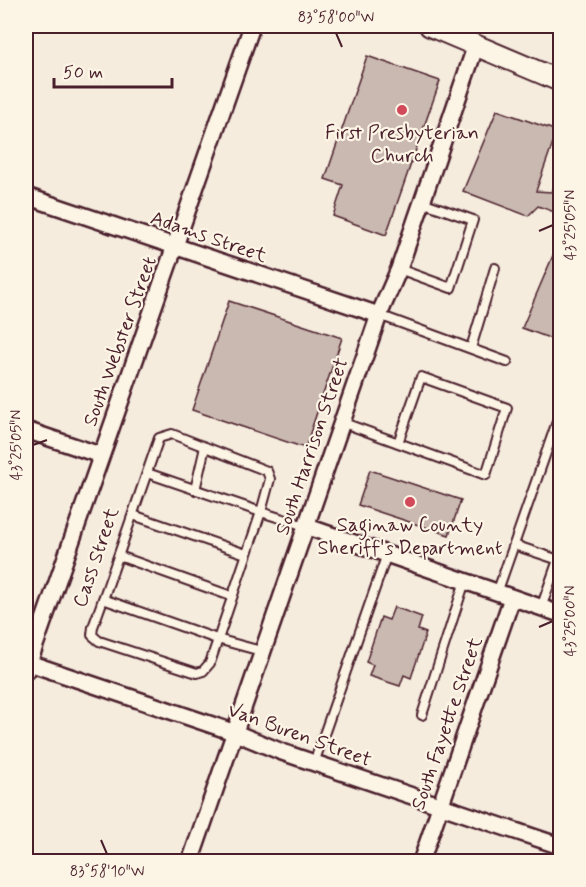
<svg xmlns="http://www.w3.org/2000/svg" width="586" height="887" viewBox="0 0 586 887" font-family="Mynerve,sans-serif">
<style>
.building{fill:#cab9b1;stroke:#4a1f2b;stroke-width:1.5}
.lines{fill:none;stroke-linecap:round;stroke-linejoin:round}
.lane-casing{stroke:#4a1f2b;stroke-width:12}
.street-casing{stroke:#4a1f2b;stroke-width:20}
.secondary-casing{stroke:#4a1f2b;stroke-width:24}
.lane{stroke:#fcf5e5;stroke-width:8}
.street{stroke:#fcf5e5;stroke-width:15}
.secondary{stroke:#fcf5e5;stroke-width:20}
.ticks{fill:none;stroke:#4a1f2b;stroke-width:2}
.poi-dot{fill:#d1495b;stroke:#fcf5e5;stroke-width:2}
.labels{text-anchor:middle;stroke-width:4.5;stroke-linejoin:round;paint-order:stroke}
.poi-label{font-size:20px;fill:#4a1f2b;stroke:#fcf5e5}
.street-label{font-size:20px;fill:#4a1f2b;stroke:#fcf5e5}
.neatline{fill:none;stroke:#4a1f2b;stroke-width:2}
.ticks-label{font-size:15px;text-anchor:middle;fill:#4a1f2b}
</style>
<rect width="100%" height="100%" fill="#f5ecde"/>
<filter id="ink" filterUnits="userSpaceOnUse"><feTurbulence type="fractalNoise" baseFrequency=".0167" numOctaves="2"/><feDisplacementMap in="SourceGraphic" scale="12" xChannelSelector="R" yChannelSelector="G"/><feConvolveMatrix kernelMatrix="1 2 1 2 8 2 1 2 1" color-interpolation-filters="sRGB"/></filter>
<g filter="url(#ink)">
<g class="building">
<polygon points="367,56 440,81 386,235 333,216 343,185 325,179"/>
<polygon points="497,110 557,131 536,191 552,192 560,169 560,214 538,206 528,216 463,191"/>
<polygon points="560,239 560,342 522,328"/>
<polygon points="229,301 342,338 305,448 192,410"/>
<polygon points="370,470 461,500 449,535 358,505"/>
<polygon points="394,607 422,617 418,630 426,633 411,678 404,675 400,686 369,676 373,665 366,662 381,617 389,620"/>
</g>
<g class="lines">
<defs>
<g id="lane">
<polyline points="399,269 451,288 473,220 422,202"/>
<polyline points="379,315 507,362"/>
<polyline points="471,348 495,268"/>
<polyline points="341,422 486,475 507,408 421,377 398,443"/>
<path d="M147,473L261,512L210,663L203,671L197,673L99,641L92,635L93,627C116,564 137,501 159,438L172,434L267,471L270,479L261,512L305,526"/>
<polyline points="195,490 205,447"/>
<polyline points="133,515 246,554"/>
<polyline points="514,545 559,560"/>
<polyline points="119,556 231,596"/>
<polyline points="497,593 560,413"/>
<polyline points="103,599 217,639 261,651"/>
<polyline points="541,608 560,554"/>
<polyline points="422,715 465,581"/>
<polyline points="314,763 387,554"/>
</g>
<g id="street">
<polyline points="26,196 379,315"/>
<polyline points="26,430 100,455"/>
<polyline points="305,526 560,614"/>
<polyline points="26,662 233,732 282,752 560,846"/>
<polyline points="26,671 252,26"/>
<polyline points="190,862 379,315 399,269 476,45"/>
<polyline points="421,862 512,598"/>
</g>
<polyline id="secondary" points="430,26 560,81"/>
</defs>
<use href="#lane" class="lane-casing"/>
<use href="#street" class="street-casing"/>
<use href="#secondary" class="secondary-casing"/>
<use href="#lane" class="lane"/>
<use href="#street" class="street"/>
<use href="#secondary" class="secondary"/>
</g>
</g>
<path class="ticks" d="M336,33L342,47M539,231L553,225M33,445L47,440M539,627L553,621M101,840L107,854"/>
<g class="poi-dot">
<circle cx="402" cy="110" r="6"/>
<circle cx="410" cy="502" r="6"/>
</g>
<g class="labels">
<g class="poi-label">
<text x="402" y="139">First Presbyterian<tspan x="402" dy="23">Church</tspan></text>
<text x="410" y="531">Saginaw County<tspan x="410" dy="23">Sheriff's Department</tspan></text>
</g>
<g class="street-label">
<text transform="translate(209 236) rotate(19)" y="7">Adams Street</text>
<text transform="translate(119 341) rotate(-70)" y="7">South Webster Street</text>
<text transform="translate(311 446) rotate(-71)" y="7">South Harrison Street</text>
<text transform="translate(95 557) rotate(-71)" y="7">Cass Street</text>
<text transform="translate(446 723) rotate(-71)" y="7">South Fayette Street</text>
<text transform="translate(300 734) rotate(20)" y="7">Van Buren Street</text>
</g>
</g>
<rect width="586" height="887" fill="none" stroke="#fcf5e5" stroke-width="66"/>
<path d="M54 78v9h118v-9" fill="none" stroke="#4a1f2b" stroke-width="3"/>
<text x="63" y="78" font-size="18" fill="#4a1f2b" stroke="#fcf5e5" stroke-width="4.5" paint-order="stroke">50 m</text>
<rect x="33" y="33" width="520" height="821" class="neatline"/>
<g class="ticks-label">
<text x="336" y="22">83°58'00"W</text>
<text transform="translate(570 225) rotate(-90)" y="5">43°25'05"N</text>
<text transform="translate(16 445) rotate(-90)" y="5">43°25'05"N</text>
<text transform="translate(570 621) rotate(-90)" y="5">43°25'00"N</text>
<text x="107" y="876">83°58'10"W</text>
</g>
</svg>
